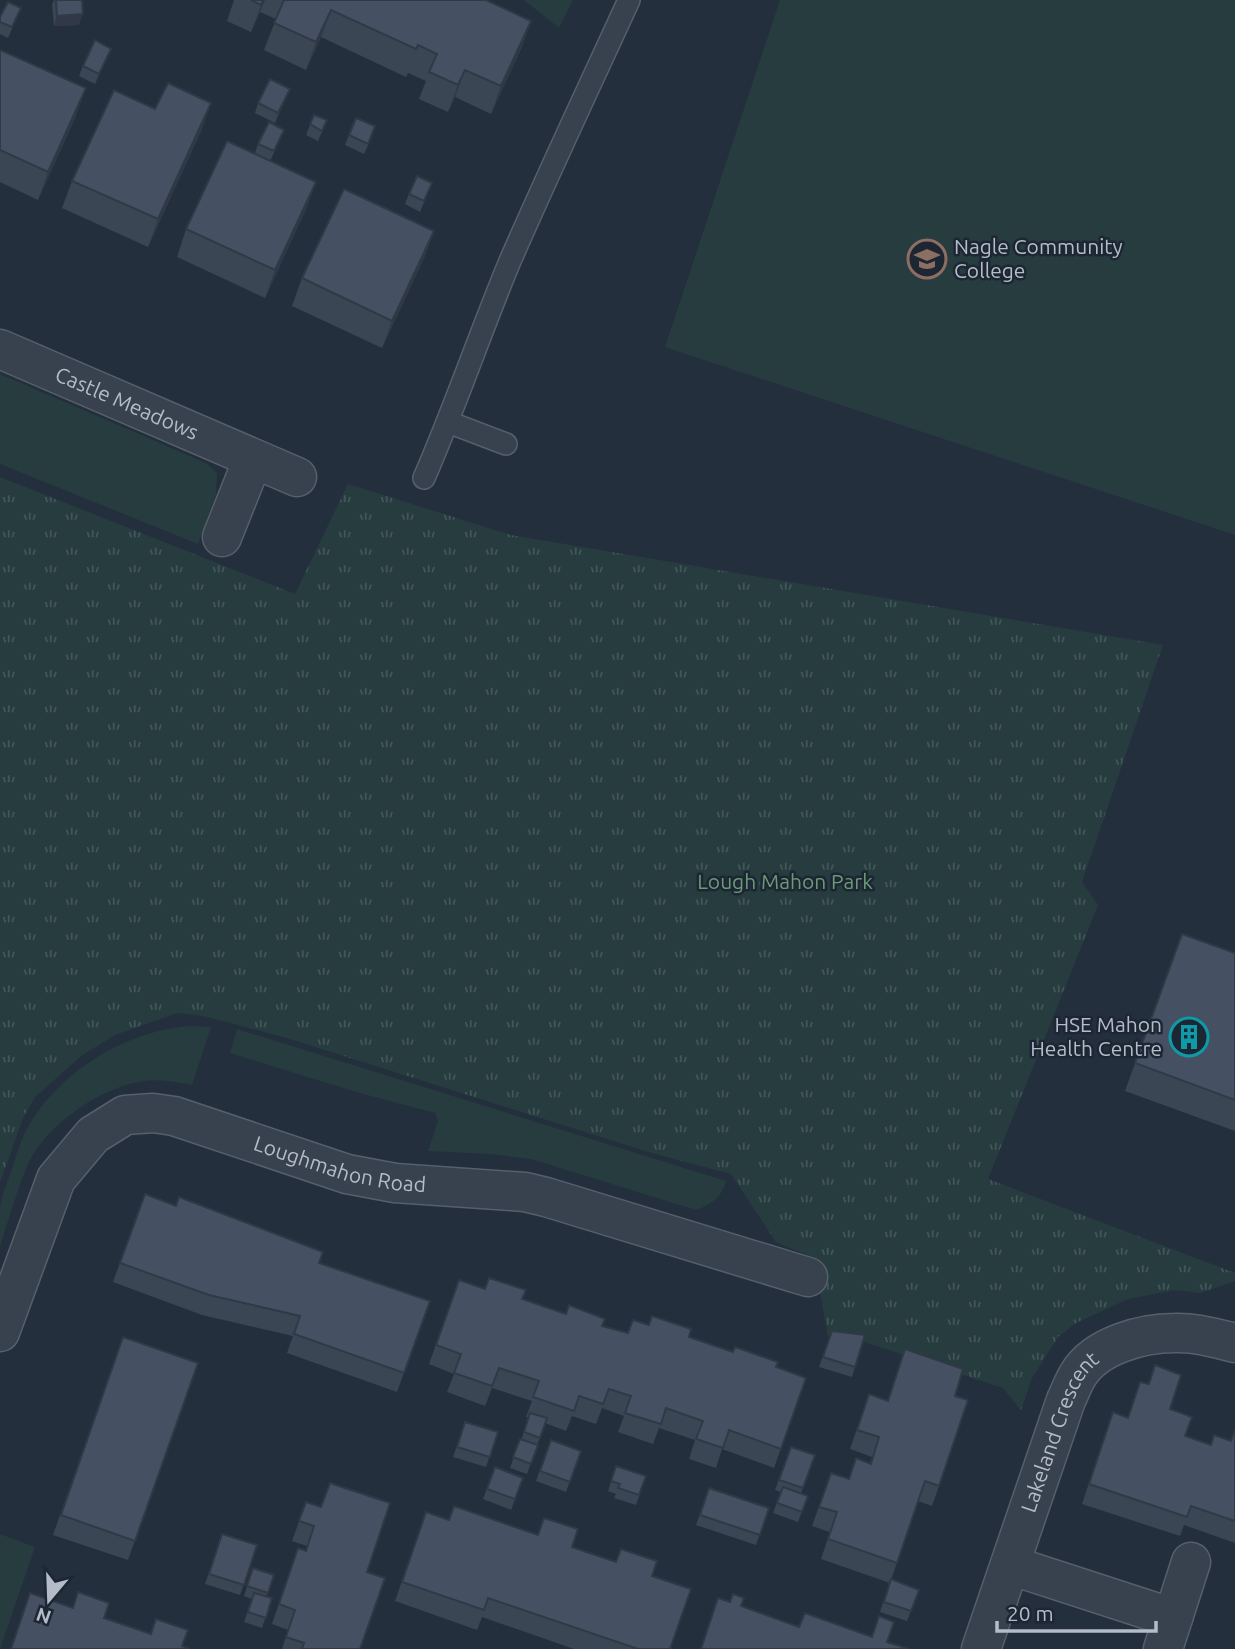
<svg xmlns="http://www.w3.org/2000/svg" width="1235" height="1649" viewBox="0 0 1235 1649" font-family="Ubuntu,sans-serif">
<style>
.grass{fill:#263c3f}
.park{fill:url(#park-tufts)}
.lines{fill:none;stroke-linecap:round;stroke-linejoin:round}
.service-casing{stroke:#565f6c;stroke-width:24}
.minor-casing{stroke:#565f6c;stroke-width:41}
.service{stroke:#38414e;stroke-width:21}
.minor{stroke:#38414e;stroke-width:38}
.wall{fill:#3b4654}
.shaded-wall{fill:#303945}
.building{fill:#455162;stroke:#303945;stroke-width:2}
.labels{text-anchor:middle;stroke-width:5;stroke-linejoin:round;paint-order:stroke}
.poi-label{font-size:21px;fill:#b4bcc9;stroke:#1d2633;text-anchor:start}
.street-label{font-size:21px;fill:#b4bcc9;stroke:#1d2633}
.park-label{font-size:21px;fill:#6b9a76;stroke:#1d2633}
</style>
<defs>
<pattern id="park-tufts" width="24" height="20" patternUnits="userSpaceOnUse" patternTransform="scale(1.75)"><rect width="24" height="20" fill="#263c3f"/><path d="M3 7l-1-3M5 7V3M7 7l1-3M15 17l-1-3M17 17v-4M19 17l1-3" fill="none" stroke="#435659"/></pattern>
</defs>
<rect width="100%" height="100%" fill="#242f3e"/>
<g class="grass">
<polygon points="524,0 573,0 559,28"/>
<polygon points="780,0 1235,0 1235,535 665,347"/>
<polygon points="0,374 206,463 217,473 216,494 198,544 0,464"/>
<path d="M191,1026L211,1027L192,1085C175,1082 156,1078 138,1082C99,1089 45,1126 28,1164C17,1190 9,1219 0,1246C0,1233 0,1221 0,1208C1,1196 7,1184 11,1172C16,1157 20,1141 28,1127C60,1071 127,1030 191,1026Z"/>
<path d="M237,1029L726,1181C722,1197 711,1205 696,1210L531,1159L490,1154L428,1151L438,1121L435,1113L360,1093L230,1053Z"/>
<polygon points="0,1534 35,1547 0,1649"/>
</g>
<polygon class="park" points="0,477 295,594 348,484 511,535 1163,645 1082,882 1098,905 988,1179 1235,1273 1235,1281 1201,1293 1175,1290 1128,1299 1076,1323 1058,1337 1032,1378 1021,1410 1003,1388 862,1341 828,1337 814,1258 776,1242 731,1174 652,1153 287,1038 204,1016 177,1013 115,1035 81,1056 35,1097 23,1118 0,1182"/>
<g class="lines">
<defs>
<g id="service">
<polyline points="448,422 506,444"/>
<path d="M424,478C455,407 480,333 510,261C548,174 589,87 629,0"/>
</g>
<g id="minor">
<path id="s1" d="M0,349L297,477"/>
<polyline points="222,537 253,459"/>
<path id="s2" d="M0,1332L56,1179L93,1135L125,1115L153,1113L174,1116L347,1174L395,1183L525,1192L546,1197L808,1277"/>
<polyline points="1010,1565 1173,1618"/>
<path id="s3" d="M981,1649L1066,1400C1070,1392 1073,1383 1078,1375C1096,1345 1143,1333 1175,1333C1194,1332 1217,1338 1235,1343"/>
<polyline points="1163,1649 1191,1562"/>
</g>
</defs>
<use href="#service" class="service-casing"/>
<use href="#minor" class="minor-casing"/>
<use href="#service" class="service"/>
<use href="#minor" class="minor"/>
</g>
<g class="wall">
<polygon points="54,0 82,0 79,25 54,26 52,5"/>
<polygon points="234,0 486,0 531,21 521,49 491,114 455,97 448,112 419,99 426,81 408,73 406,77 321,37 306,70 264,50 276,19 260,12 251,32 227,21"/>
<polygon points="21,8 8,38 0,34 0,17"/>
<polygon points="0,50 76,116 38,200 0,182"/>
<polygon points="107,59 95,84 79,76 83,66"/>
<polygon points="290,89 275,123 255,113 258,103"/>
<polygon points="211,103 201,131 148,247 62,208 72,181 155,109"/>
<polygon points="314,115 327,120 318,141 306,135"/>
<polygon points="349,135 372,137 364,154 345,145"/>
<polygon points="280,140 270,161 316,182 306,209 265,298 177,257 186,229 255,153 258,144"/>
<polygon points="432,183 420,212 405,204 409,194"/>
<polygon points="434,231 424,258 382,348 292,306 302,278"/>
<polygon points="1182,934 1235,953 1235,1131 1125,1091"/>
<polygon points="145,1194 319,1263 430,1301 397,1392 287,1353 293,1336 202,1315 113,1282"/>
<polygon points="459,1280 485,1289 522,1299 603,1326 628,1333 689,1337 806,1378 774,1468 722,1449 716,1468 689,1459 695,1440 659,1428 653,1444 618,1432 624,1416 602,1408 596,1424 572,1416 566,1431 545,1423 527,1474 510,1468 520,1439 521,1440 529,1418 526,1417 532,1401 492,1388 485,1406 447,1392 454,1374 429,1364"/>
<polygon points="832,1331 855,1367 852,1377 819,1367"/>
<polygon points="123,1337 198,1363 128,1560 53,1535"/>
<polygon points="905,1349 955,1396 939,1486 932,1506 918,1501 890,1583 821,1559 830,1532 812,1526 831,1473 848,1479 870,1463 872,1457 850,1449 869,1394 888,1401"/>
<polygon points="1155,1365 1170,1409 1185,1436 1211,1445 1231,1441 1235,1429 1235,1543 1184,1525 1180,1536 1082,1504 1106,1432 1128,1417 1140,1382 1148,1384"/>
<polygon points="465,1422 498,1432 486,1467 453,1457"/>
<polygon points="551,1440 581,1451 566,1492 536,1481"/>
<polygon points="791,1447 815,1455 801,1493 808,1496 798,1522 773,1513 781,1492 775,1490"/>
<polygon points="616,1466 646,1476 636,1505 614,1498 616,1494 608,1491"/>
<polygon points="495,1467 523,1478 511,1510 483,1499"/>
<polygon points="709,1488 769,1508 756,1545 696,1525"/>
<polygon points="306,1502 367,1572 360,1649 282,1649 288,1630 272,1624 298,1548 306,1551 307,1546 292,1541"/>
<polygon points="426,1512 449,1520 572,1547 652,1576 670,1649 574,1649 482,1617 477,1630 395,1601"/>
<polygon points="222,1534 257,1545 240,1595 205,1584"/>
<polygon points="253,1568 274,1575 266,1597 272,1598 262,1628 244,1622 252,1599 244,1596"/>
<polygon points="891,1579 919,1590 907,1621 880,1612"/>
</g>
<g class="shaded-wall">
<polygon points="263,0 265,0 260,12 251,32"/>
<polygon points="331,10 321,37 306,70 316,42"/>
<polygon points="83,14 79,25 54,26 57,16"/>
<polygon points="531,21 521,49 491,114 501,86"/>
<polygon points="111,49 107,59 95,84 99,74"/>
<polygon points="465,70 455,97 448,112 458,85"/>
<polygon points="86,88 76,116 38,200 48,172"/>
<polygon points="290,89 286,99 275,123 278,113"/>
<polygon points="211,103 201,131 148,247 158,219"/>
<polygon points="316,182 306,209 265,298 275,270"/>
<polygon points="434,231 424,258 382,348 392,321"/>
</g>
<g class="building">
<polygon points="56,0 82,0 83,14 57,16"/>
<polygon points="251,0 263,0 261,5"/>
<polygon points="284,0 486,0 531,21 501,86 465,70 458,85 429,72 437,54 418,45 416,49 331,10 316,42 274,23"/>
<polygon points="8,2 21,8 12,27 0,22 0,17"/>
<polygon points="95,40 111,49 99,74 83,66"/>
<polygon points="0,50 86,88 48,172 0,150"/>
<polygon points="270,79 290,89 278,113 258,103"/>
<polygon points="168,83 211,103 158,219 72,181 114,90 155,109"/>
<polygon points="314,115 327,120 322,131 310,124"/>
<polygon points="356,118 375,126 368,144 349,135"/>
<polygon points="269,122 284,130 274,151 258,144"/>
<polygon points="227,141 316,182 275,270 186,229"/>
<polygon points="417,176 432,183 424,201 409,194"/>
<polygon points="344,189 434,231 392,321 302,278"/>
<polygon points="1182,934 1235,953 1235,1100 1135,1063"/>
<polygon points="145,1194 176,1206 179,1197 323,1252 319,1263 430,1301 404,1373 294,1334 300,1316 209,1295 120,1263"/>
<polygon points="489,1278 526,1290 522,1299 566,1314 569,1305 605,1319 602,1326 628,1333 633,1320 649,1325 652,1316 691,1329 689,1337 733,1352 735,1347 778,1362 776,1367 806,1378 781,1449 729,1430 723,1448 696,1439 703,1421 666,1408 661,1424 625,1413 631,1396 609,1389 603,1404 579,1396 574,1411 533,1397 539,1381 499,1368 492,1386 454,1373 461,1354 436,1345 459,1280 485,1289"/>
<polygon points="832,1331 865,1335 855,1367 823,1357"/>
<polygon points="123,1337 198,1363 135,1541 61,1515"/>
<polygon points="905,1349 963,1369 955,1396 968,1400 939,1486 925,1481 897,1563 828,1539 837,1512 819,1507 831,1473 849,1479 856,1458 871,1464 879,1437 857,1430 869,1394 888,1401"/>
<polygon points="1155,1365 1181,1375 1170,1409 1192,1417 1185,1436 1211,1445 1214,1435 1231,1441 1235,1430 1235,1521 1191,1506 1187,1517 1089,1484 1113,1412 1128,1418 1140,1382 1149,1384"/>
<polygon points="530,1413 547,1418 540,1438 524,1432"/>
<polygon points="465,1422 498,1432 490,1457 457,1447"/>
<polygon points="520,1439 538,1445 531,1464 513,1457"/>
<polygon points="551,1440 581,1451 570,1482 540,1471"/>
<polygon points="791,1447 815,1455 803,1488 779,1480"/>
<polygon points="616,1466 646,1476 639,1495 618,1488 620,1484 611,1481"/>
<polygon points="495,1467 523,1478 515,1499 487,1489"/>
<polygon points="330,1483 390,1503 367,1572 385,1578 360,1649 302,1649 304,1643 286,1637 295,1610 279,1604 298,1548 306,1551 314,1526 299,1521 306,1502 321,1507"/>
<polygon points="783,1487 808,1496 802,1512 777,1503"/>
<polygon points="709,1488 769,1508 760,1535 700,1515"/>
<polygon points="454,1506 538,1535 544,1518 578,1529 572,1547 616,1562 621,1549 657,1561 652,1576 691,1589 670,1649 638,1649 488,1598 484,1610 402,1582 426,1512 449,1520"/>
<polygon points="222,1534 257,1545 244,1585 209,1574"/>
<polygon points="253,1568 274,1575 268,1593 247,1586"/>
<polygon points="891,1579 919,1590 911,1611 884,1602"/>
<polygon points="78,1592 109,1603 104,1618 151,1634 156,1619 188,1630 182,1646 190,1649 11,1649 30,1593 73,1608"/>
<polygon points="254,1593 272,1598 266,1618 248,1612"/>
<polygon points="733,1594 744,1598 741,1606 799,1627 805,1613 872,1637 879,1616 894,1622 887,1642 909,1649 701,1649 718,1598 730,1602"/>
</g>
<defs>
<symbol id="school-ring" viewBox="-11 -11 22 22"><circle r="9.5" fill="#1d2633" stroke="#8d6e63" stroke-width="1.5"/><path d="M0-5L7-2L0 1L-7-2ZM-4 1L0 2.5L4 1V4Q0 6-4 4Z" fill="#8d6e63"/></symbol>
<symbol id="building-ring" viewBox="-11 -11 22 22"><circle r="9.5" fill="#1d2633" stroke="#0f9aa8" stroke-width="1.5"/><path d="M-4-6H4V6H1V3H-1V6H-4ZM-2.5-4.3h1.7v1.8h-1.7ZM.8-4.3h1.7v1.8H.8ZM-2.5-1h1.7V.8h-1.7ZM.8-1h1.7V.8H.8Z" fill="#0f9aa8"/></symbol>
</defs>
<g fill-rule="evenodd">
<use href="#school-ring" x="905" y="237" width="44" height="44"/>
<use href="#building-ring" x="1167" y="1015" width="44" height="44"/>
</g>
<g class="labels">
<g class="poi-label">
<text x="954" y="254">Nagle Community<tspan x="954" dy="24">College</tspan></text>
<text x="1162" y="1032" text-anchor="end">HSE Mahon<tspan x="1162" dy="24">Health Centre</tspan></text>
</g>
<g class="street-label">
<text dy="7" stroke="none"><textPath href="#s1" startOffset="138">Castle Meadows</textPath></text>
<text dy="7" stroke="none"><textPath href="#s2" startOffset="481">Loughmahon Road</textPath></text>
<text dy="7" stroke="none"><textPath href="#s3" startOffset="231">Lakeland Crescent</textPath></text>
</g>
<g class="park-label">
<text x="785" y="889">Lough Mahon Park</text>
</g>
</g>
<g transform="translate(49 1600) rotate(199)" stroke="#1d2633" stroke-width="5" paint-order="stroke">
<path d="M0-5L12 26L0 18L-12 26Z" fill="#b4bcc9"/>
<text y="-10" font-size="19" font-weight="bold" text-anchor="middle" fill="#b4bcc9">N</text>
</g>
<path d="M997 1621v10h159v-10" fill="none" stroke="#b4bcc9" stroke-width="3.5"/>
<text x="1007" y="1621" font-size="21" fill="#b4bcc9" stroke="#1d2633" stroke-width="5" paint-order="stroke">20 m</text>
</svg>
